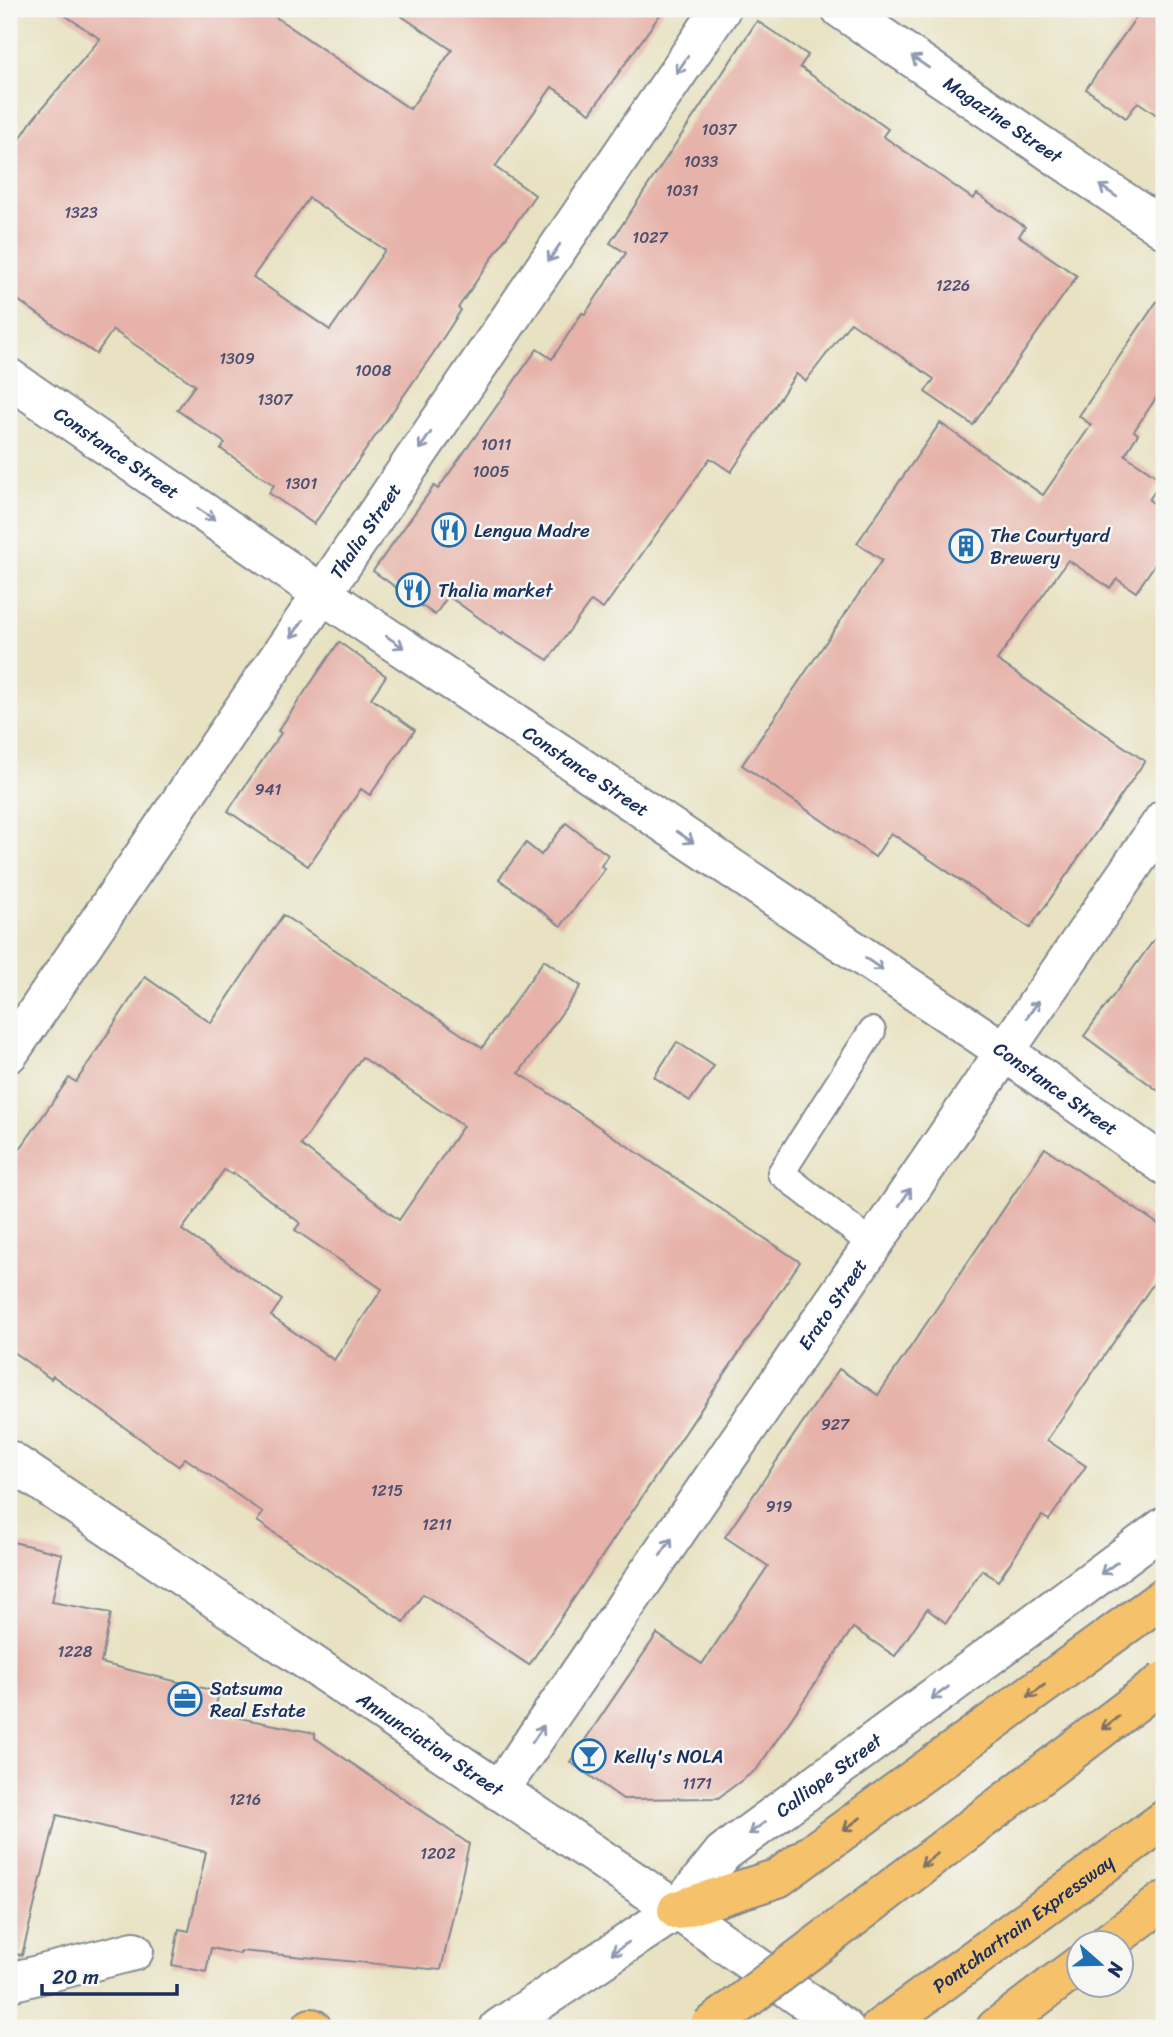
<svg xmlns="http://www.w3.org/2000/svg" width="1173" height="2037" viewBox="0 0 1173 2037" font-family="Sriracha,sans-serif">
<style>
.building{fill:#e6b2a9;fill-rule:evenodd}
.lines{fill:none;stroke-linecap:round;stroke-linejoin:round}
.service-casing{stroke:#828890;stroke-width:30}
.minor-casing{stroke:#828890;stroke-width:42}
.tertiary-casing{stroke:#828890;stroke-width:42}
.motorway-casing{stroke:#828890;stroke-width:42}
.service{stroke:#fff;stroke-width:26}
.minor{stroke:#fff;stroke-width:38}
.tertiary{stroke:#fff;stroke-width:38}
.motorway{stroke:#f5c16b;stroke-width:38}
.motorway-bridge-casing{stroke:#828890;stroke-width:42;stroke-linecap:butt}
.motorway-bridge{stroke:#f5c16b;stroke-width:38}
.oneway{stroke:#8d97ae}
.oneway2{stroke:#7d7164}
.labels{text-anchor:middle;stroke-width:5;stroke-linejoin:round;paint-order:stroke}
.number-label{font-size:16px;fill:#4e5071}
.street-label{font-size:19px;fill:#1b2f5e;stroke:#f6f6f2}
.poi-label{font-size:19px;fill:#1b2f5e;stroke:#f6f6f2;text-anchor:start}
</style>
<rect width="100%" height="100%" fill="#f6f6f2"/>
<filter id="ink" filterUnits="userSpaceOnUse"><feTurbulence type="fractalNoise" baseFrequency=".0143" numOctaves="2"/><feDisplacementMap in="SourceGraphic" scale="14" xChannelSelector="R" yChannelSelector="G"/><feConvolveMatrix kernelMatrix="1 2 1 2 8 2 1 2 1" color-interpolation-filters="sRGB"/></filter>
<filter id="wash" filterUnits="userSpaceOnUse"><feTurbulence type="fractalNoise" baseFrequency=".00686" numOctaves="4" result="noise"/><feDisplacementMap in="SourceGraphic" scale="28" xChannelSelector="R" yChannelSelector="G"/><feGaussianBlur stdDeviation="1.57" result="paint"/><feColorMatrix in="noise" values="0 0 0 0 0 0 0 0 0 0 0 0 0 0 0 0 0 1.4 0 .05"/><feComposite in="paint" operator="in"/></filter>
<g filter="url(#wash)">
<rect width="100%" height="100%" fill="#e8e2c2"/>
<g id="blocks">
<g class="building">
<path d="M56,9H264L410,109L452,50L391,9H664L590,113L552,87L495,167L535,195L458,308L461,310L432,355L314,524L269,493L274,485L221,449L225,443L177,410L195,385L113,330L96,354L9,294V156L33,119L100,39ZM309,198L385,250L330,330L253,277Z"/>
<polygon points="1142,9 1164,9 1164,120 1138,102 1126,118 1086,89"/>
<polygon points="757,21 808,55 800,67 888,129 883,136 973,199 977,194 1025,227 1019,236 1077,276 973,425 925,392 934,379 851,322 806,381 796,374 731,472 710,458 603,609 591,601 548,660 503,632 502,634 448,596 435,615 373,571 434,486 438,489 537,349 552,359 582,313 585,314 626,253 610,243"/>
<polygon points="1164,291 1164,386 1134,431 1138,434 1125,455 1162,480 1149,500 1164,510 1164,551 1136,592 1117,579 1110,588 1068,560 997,660 1145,761 1030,928 891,833 875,857 742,765 882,560 857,543 940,423 1043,495 1091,425 1079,416"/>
<polygon points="339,642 386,676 371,698 415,730 370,795 361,789 308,866 228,811 281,733 278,731"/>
<polygon points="566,823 608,855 601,866 605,869 561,926 499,879 526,843 541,855"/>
<path d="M283,915L482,1048L544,960L581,986L519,1073L800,1262L529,1665L423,1594L404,1622L257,1521L263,1513L185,1458L178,1466L53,1376L51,1379L9,1349V1165L69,1078L76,1082L145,977L211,1023ZM362,1057L463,1126L399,1220L301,1145ZM224,1170L233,1175L234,1173L300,1223L295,1230L382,1289L334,1360L271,1316L282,1300L182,1230Z"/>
<polygon points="1164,926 1164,1095 1084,1036"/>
<polygon points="677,1042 714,1066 690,1101 654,1077"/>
<polygon points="1045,1148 1164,1228 1164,1268 1047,1440 1086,1466 1049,1520 1042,1516 998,1581 982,1570 946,1623 927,1609 895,1656 853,1628 757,1769 718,1798 623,1799 570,1762 657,1634 702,1664 768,1566 725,1537 839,1369 878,1395"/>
<polygon points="9,1541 62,1554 52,1602 111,1613 101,1663 219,1692 214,1713 315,1733 315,1738 469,1844 441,1970 240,1951 240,1954 211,1948 206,1972 172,1965 179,1929 189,1931 206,1852 57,1815 22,1955 9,1953"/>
</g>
</g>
</g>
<g filter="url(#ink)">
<use href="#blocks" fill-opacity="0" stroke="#828890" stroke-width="2"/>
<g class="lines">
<defs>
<polyline id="service" points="872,1031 781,1173 873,1245"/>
<g id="minor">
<path id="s1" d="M9,378L321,593L1004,1051L1164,1165"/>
<path id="s2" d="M9,1053L721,9"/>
<path id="s3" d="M9,1460L677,1910L844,2028"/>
<path id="s4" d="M499,1791L1164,819"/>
<polyline points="9,1980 14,1981 134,1951"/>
</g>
<g id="tertiary">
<path id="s5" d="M841,9L1164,229"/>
<path id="s6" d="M499,2028L677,1910L723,1853L1164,1527"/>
</g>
<g id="motorway">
<polyline points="677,1910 778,1878 1164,1597"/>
<polyline points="1109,1942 1164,1901"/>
<polyline points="311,2028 312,2028"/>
<path id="s7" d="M880,2028L1164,1820"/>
<polyline points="996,2028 1078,1966"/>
</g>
</defs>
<use href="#service" class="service-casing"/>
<use href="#minor" class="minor-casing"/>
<use href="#tertiary" class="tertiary-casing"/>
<use href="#motorway" class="motorway-casing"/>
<use href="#service" class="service"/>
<use href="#minor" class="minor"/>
<use href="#tertiary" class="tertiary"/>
<use href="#motorway" class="motorway"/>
<defs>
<polyline id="motorway-bridge" points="708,2028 1164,1681"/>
</defs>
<use href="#motorway-bridge" class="motorway-bridge-casing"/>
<use href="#motorway-bridge" class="motorway-bridge"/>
</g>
<defs><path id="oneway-shaft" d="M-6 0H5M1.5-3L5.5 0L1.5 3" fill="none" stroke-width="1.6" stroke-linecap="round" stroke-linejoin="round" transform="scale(1.75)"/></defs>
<g class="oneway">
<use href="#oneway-shaft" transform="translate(920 62) rotate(-146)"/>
<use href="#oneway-shaft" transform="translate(682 65) rotate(124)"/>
<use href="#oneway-shaft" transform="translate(1108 191) rotate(-146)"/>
<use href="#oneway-shaft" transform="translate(554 253) rotate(124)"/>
<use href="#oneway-shaft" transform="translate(425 441) rotate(124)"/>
<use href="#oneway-shaft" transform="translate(206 514) rotate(34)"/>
<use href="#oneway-shaft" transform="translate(297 629) rotate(124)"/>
<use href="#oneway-shaft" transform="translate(395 642) rotate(34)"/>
<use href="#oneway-shaft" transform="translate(685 837) rotate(34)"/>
<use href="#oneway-shaft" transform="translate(874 964) rotate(34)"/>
<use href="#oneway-shaft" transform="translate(1033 1009) rotate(-55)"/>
<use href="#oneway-shaft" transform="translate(905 1197) rotate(-56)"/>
<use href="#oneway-shaft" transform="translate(666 1547) rotate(-56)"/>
<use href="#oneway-shaft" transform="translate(1109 1568) rotate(144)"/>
<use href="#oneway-shaft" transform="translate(940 1693) rotate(144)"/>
<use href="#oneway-shaft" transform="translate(538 1734) rotate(-56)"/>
<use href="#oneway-shaft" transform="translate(757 1828) rotate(144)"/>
<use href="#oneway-shaft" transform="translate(620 1948) rotate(146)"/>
</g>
<g class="oneway2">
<use href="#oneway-shaft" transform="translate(1036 1691) rotate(144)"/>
<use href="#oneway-shaft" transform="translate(1110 1723) rotate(143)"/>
<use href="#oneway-shaft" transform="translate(852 1824) rotate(144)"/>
<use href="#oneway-shaft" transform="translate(929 1860) rotate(143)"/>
</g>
</g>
<defs>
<symbol id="restaurant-ring" viewBox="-11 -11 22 22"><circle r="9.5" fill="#f6f6f2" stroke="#1f6fb2" stroke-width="1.5"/><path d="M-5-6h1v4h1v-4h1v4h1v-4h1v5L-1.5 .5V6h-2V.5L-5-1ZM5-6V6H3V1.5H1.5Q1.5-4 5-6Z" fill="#1f6fb2"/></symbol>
<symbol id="building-ring" viewBox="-11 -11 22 22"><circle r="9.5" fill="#f6f6f2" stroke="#1f6fb2" stroke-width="1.5"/><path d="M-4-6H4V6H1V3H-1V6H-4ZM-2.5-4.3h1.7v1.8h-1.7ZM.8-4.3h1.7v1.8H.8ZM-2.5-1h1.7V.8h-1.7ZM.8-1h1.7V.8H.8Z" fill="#1f6fb2"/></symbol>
<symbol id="office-ring" viewBox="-11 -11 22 22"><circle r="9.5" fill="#f6f6f2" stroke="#1f6fb2" stroke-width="1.5"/><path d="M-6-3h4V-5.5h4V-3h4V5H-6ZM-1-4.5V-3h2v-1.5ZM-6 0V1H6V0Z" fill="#1f6fb2"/></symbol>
<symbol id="bar-ring" viewBox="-11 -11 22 22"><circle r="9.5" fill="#f6f6f2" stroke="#1f6fb2" stroke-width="1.5"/><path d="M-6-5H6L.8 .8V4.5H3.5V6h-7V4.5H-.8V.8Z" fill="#1f6fb2"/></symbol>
</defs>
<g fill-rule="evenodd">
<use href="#restaurant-ring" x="430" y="511" width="38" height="38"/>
<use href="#building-ring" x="947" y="527" width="38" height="38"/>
<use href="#restaurant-ring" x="394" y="571" width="38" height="38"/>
<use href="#office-ring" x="166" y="1680" width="38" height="38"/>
<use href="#bar-ring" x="570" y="1737" width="38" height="38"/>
</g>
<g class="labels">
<g class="number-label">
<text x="719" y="135">1037</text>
<text x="701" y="167">1033</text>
<text x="682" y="196">1031</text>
<text x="81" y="218">1323</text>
<text x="650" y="243">1027</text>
<text x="953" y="291">1226</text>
<text x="237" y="364">1309</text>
<text x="373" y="376">1008</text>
<text x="275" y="405">1307</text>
<text x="496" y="450">1011</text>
<text x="491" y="477">1005</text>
<text x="301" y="489">1301</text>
<text x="268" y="795">941</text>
<text x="835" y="1430">927</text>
<text x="387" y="1496">1215</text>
<text x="779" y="1512">919</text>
<text x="437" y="1530">1211</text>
<text x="75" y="1657">1228</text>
<text x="697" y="1789">1171</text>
<text x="245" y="1805">1216</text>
<text x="438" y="1859">1202</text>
</g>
<g class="street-label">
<text dy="7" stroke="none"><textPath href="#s5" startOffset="196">Magazine Street</textPath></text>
<text dy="7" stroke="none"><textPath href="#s1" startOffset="131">Constance Street</textPath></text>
<text dy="7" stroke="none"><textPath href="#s2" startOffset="632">Thalia Street</textPath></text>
<text dy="7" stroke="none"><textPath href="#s1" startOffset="698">Constance Street</textPath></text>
<text dy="7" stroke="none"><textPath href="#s1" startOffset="1265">Constance Street</textPath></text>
<text dy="7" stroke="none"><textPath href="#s4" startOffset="590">Erato Street</textPath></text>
<text dy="7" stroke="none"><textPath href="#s3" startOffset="508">Annunciation Street</textPath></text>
<text dy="7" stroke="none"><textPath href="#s6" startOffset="418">Calliope Street</textPath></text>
<text dy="7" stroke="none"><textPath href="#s7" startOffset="177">Pontchartrain Expressway</textPath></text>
</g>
<g class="poi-label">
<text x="474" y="537">Lengua Madre</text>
<text x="990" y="542">The Courtyard<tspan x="990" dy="22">Brewery</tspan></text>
<text x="438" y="597">Thalia market</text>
<text x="210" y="1695">Satsuma<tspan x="210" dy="22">Real Estate</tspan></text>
<text x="614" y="1763">Kelly's NOLA</text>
</g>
</g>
<rect width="1173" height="2037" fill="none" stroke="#f6f6f2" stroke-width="35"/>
<g transform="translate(1100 1964) rotate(110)"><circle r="33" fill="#f6f6f2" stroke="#9ea6b7" stroke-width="2"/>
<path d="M0-5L12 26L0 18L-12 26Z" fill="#1f6fb2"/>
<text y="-10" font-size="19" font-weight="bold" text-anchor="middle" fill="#1b2f5e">N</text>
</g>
<path d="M42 1984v10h135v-10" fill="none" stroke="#1b2f5e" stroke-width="3.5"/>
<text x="52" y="1984" font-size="21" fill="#1b2f5e" stroke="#f6f6f2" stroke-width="5" paint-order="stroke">20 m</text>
</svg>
